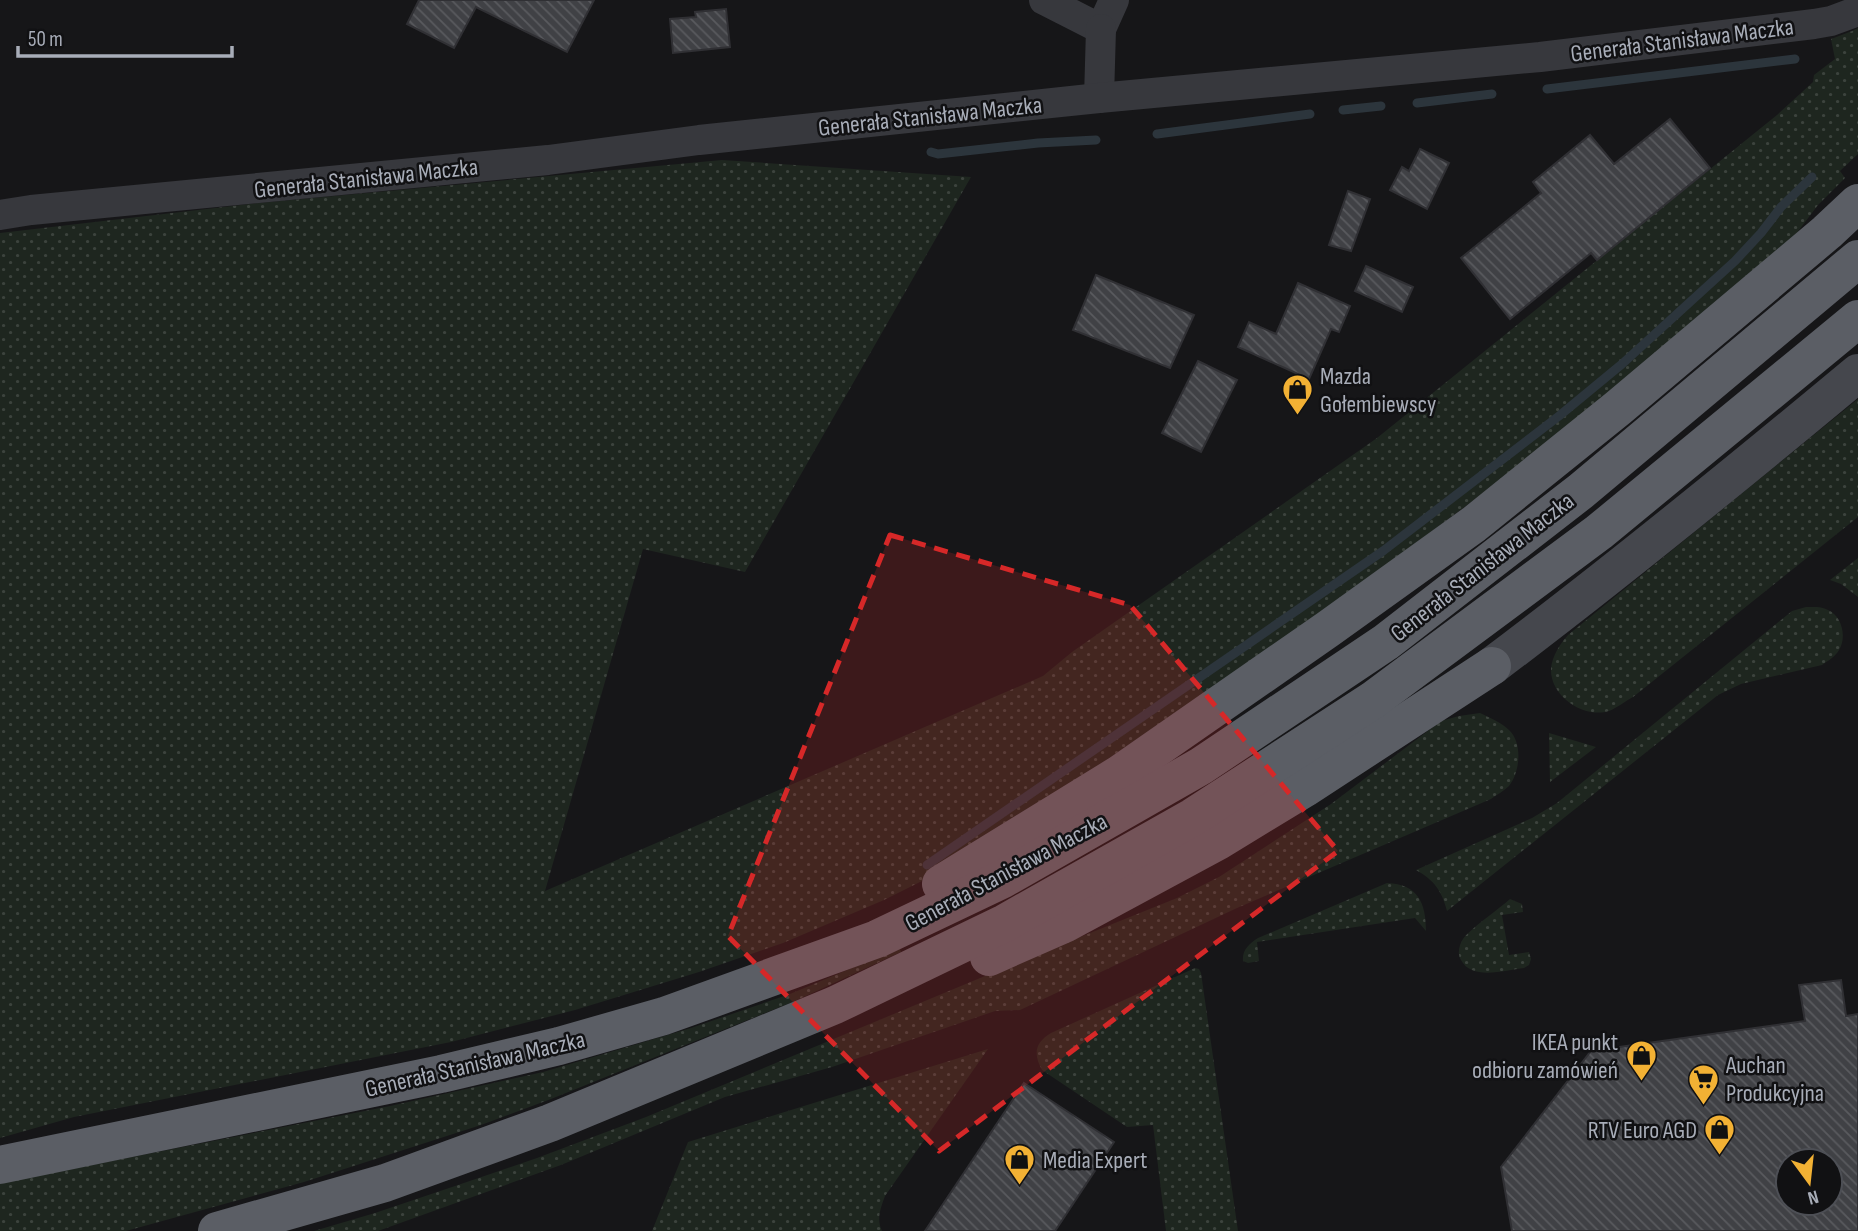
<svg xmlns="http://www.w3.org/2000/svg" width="1858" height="1231" viewBox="0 0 1858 1231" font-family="'Sofia Sans Condensed',sans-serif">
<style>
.grass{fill:url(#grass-dots)}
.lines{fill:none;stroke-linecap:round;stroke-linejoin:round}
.stream{stroke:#2c353c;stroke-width:9}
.building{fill:url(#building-back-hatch);stroke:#303034;stroke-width:2;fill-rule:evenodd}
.minor{stroke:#37383d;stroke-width:30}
.secondary{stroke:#45474d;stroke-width:38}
.trunk{stroke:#5b5e65;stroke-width:38}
.marked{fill:#d62828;fill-opacity:0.2;stroke:#d62828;stroke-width:5;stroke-dasharray:14 9;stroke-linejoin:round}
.labels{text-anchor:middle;stroke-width:5;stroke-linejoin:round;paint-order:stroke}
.street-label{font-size:24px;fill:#a8adb8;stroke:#111113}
.poi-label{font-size:24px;fill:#a8adb8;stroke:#111113;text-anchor:start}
</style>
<defs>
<pattern id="grass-dots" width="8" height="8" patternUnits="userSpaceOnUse" patternTransform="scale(1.75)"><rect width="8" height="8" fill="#1e261f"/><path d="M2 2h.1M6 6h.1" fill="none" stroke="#3c433d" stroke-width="1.8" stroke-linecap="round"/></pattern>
<pattern id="building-back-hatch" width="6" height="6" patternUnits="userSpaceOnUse" patternTransform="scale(1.75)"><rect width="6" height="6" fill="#404145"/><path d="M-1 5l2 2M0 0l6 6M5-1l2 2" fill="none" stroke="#595a5e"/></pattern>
</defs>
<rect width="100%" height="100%" fill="#161618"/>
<g class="grass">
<polygon points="1858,28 1858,154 1840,171 1845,178 1818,205 1796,234 1541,450 1310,622 944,870 884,900 783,943 699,972 575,1010 451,1042 74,1117 0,1138 0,233 259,203 722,160 971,177 745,572 643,549 545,891 1043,676 1072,652 1377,438 1777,115 1813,82 1814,75 1835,59 1831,39 1852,31"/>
<path d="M1858,399V517L1633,697C1625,701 1617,708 1609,711C1584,719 1550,696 1551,669C1552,656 1560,644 1568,635Z"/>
<polygon points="1858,558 1858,597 1841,584 1830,580"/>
<path d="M1806,607C1813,607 1821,606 1828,610C1842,616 1847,637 1839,650C1835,657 1829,660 1822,665L1741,684L1718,695L1447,911C1442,891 1434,880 1416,870L1532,818L1557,803L1792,611Z"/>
<path d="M1480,713C1490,718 1501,722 1509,730C1523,743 1520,772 1509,786C1504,791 1496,795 1491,799L1237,908L1020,1010L995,1011L832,1067L725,1097L561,1165L378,1231H314L375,1213L458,1185L537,1158L646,1117L1038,954L1177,898L1219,877L1331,804L1441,721L1459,716Z"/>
<polygon points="1549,733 1596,747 1550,782"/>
<path d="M1387,883C1418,884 1426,903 1426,931L1415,918L1257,942L1259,961L1248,963L1243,961C1242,950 1249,944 1258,938Z"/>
<path d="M1510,899L1522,904L1523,912L1502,915L1509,955L1529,952L1531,959L1529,965L1524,968C1505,970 1472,981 1461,960C1457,954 1459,945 1463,939C1470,929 1499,909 1510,899Z"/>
<polygon points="897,949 900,949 901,952 795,1001 551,1099 481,1125 304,1182 126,1231 0,1231 0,1183 390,1106 543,1072 691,1028 790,994"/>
<path d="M1195,968L1199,969L1201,973L1238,1231H1166L1153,1125L1127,1127L1042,1070C1033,1053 1035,1043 1051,1033Z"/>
<path d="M988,1049L885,1196C881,1207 876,1219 882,1231H652L688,1142Z"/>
</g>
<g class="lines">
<g class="stream">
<polyline points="1547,89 1795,59"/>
<polyline points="1417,103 1492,94"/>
<polyline points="1343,110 1381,106"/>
<polyline points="1157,134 1310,114"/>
<polyline points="931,152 938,154 1038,143 1096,140"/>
<polyline points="927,865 1383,551 1559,416 1622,364 1735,261 1761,233 1781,207 1812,177"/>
</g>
</g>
<g class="building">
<polygon points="419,0 594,0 567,52 476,7 454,48 407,24"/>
<polygon points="726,9 730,47 673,53 670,19 696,17 695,12"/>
<polygon points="1670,119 1710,168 1597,260 1591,253 1510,319 1461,258 1541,193 1533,182 1590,135 1614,164"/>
<polygon points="1420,149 1449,163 1427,209 1390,190 1402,167 1409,171"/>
<polygon points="1348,191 1370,199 1351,251 1329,245"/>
<polygon points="1366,266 1413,287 1402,312 1355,291"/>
<polygon points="1096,275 1194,315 1170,368 1073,330"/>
<polygon points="1298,283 1350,306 1339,332 1331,329 1309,379 1238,347 1249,322 1276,334"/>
<polygon points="1198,361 1237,380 1201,452 1162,433"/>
<path d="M1841,980L1846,1016L1858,1014V1231H1512L1501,1167L1591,1051L1805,1021L1799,985ZM1788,1161H1830V1203H1788Z"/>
<polygon points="1024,1083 1114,1142 1055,1231 925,1231"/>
</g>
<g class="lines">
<g class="minor">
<polyline points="1044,0 1101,29 1114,0"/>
<polyline points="1099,98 1101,29"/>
<polyline points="0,215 31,210 548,160 699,140 1099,98 1540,57 1814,24 1831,21 1858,11"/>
</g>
<path class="secondary" d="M1492,666C1617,572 1738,473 1858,373"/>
<g class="trunk">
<polyline points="941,884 1118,775 1328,629 1474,524 1618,408 1827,232 1858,203"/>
<polyline points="989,957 1066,923 1218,841 1305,788 1492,666"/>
<polyline points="0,1165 441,1074 559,1046 664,1016 877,939 1003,879 1201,766 1386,642 1581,491 1858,259"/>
<polyline points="217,1231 385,1183 550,1123 835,1005 1005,923 1193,817 1373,700 1599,532 1858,319"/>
</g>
</g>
<path class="marked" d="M890,535L1130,605L1338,851L939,1151L728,936Z"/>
<defs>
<symbol id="shop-pin" viewBox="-11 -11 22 30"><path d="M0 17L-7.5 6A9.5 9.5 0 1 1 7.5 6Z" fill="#f2b134" stroke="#111113"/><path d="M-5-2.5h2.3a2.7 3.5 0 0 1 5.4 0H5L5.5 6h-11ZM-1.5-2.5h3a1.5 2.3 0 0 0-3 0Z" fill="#111"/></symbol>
<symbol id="supermarket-pin" viewBox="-11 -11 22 30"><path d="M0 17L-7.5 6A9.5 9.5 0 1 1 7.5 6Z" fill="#f2b134" stroke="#111113"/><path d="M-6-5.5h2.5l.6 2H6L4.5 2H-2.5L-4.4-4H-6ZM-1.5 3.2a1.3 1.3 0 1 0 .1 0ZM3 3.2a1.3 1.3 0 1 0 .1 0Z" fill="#111"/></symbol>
</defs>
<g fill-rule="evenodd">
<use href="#shop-pin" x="1280" y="372" width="35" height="47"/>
<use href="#shop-pin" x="1624" y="1038" width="35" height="47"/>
<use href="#supermarket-pin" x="1686" y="1062" width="35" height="47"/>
<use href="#shop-pin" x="1702" y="1112" width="35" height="47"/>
<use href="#shop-pin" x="1002" y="1142" width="35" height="47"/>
</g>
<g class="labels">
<g class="street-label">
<text transform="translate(1682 40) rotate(-7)" y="8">Generała Stanisława Maczka</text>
<text transform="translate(930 116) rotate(-6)" y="8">Generała Stanisława Maczka</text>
<text transform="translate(366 178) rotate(-6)" y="8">Generała Stanisława Maczka</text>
<text transform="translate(1482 567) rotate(-38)" y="8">Generała Stanisława Maczka</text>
<text transform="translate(1006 872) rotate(-28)" y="8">Generała Stanisława Maczka</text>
<text transform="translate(475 1064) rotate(-13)" y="8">Generała Stanisława Maczka</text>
</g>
<g class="poi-label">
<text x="1320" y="384">Mazda<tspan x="1320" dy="28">Gołembiewscy</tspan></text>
<text x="1618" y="1050" text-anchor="end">IKEA punkt<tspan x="1618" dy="28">odbioru zamówień</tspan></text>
<text x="1726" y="1073">Auchan<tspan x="1726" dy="28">Produkcyjna</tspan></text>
<text x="1697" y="1138" text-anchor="end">RTV Euro AGD</text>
<text x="1043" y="1168">Media Expert</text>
</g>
</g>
<g transform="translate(1809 1182) rotate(165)"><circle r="33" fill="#111113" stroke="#4d4f55" stroke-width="2"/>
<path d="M0-5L12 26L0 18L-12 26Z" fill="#f2b134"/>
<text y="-10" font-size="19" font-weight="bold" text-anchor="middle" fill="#a8adb8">N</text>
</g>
<path d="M18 46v10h214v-10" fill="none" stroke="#a8adb8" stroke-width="3.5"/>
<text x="28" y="46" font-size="21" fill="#a8adb8" stroke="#111113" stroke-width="5" paint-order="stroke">50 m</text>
</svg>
